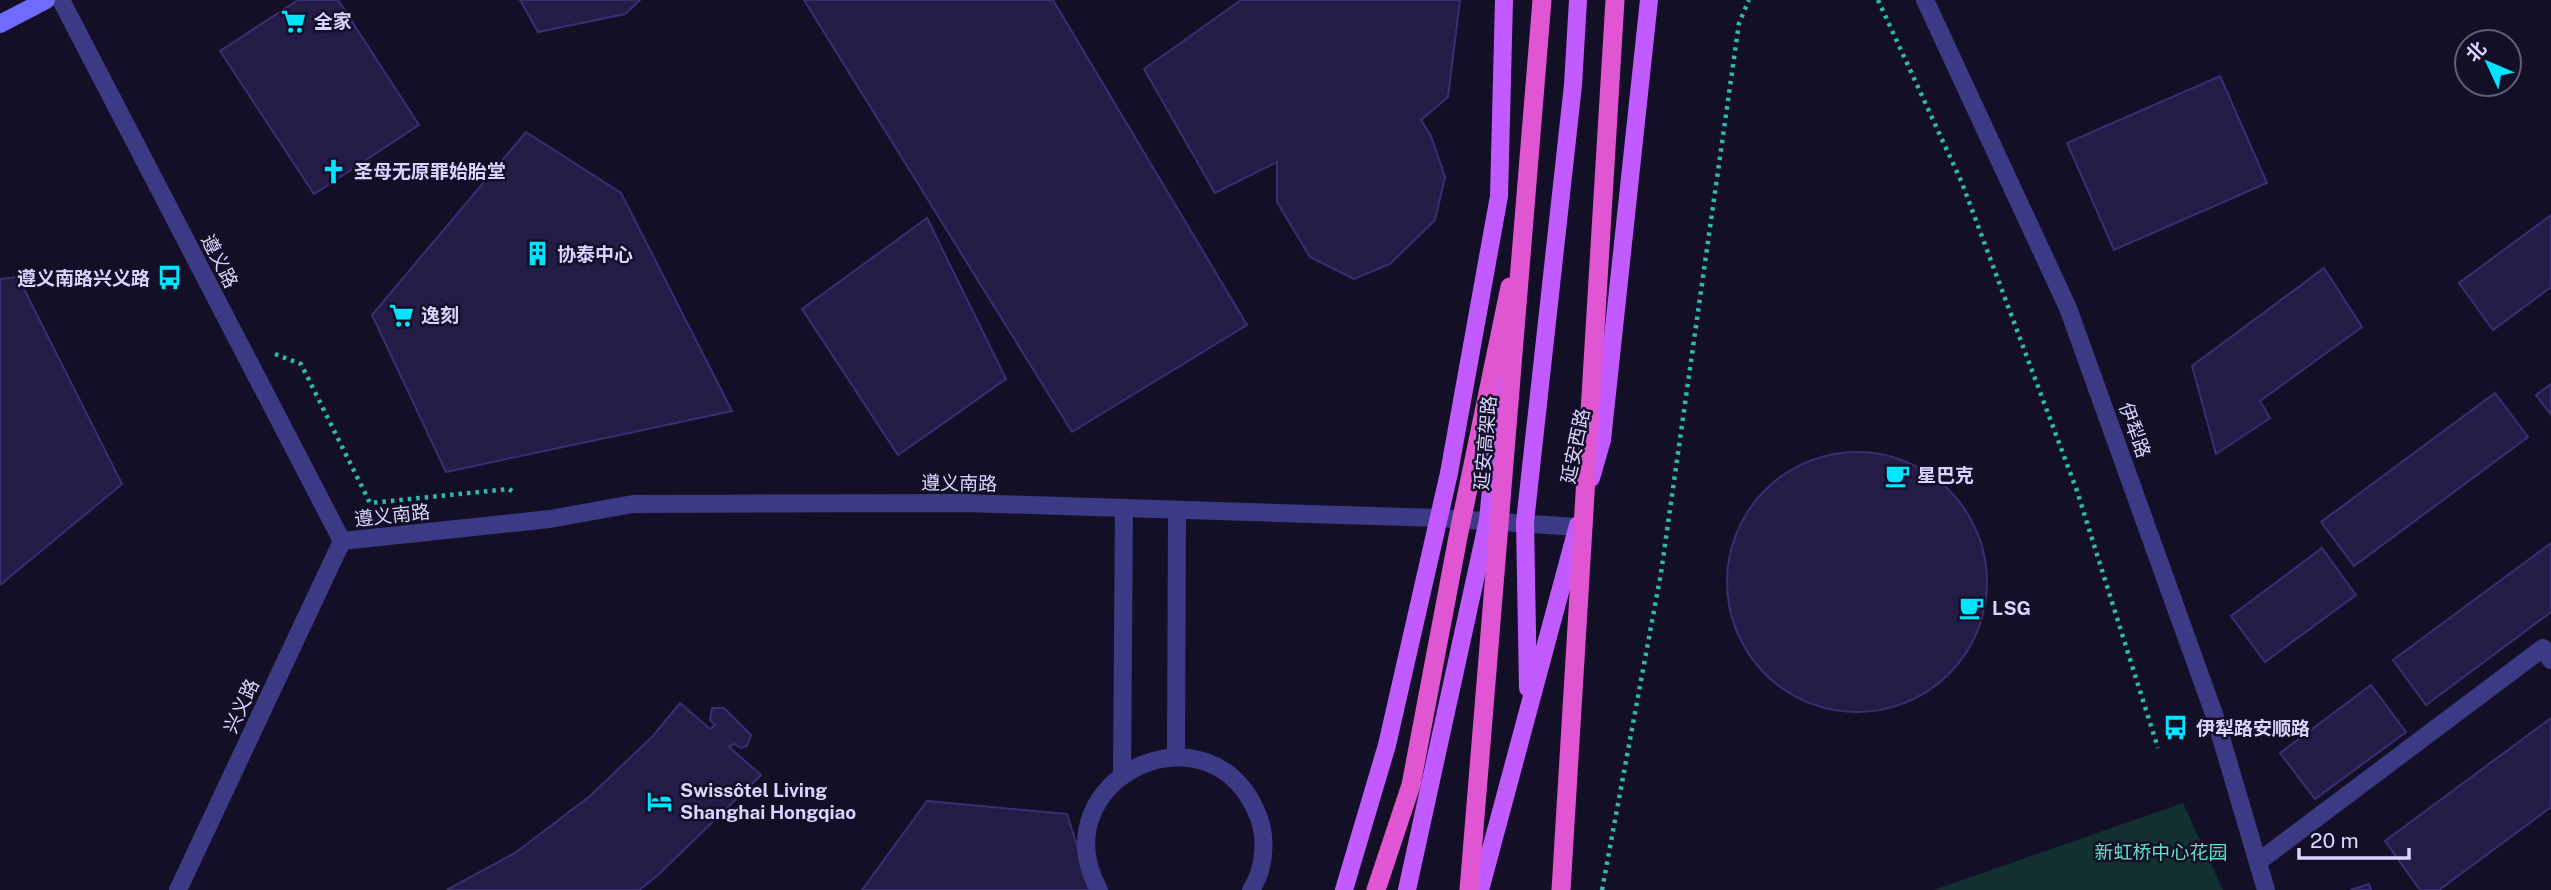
<svg xmlns="http://www.w3.org/2000/svg" width="2551" height="890" viewBox="0 0 2551 890" font-family="'Public Sans','Noto Sans SC',sans-serif">
<style>
.green{fill:#12302f}
.building{fill:#241b47;stroke:#3b2d73;stroke-width:2}
.lines{fill:none;stroke-linecap:round;stroke-linejoin:round}
.path{stroke:#2fb8b0;stroke-width:4.5;stroke-dasharray:3.5 5;stroke-linecap:butt}
.service{stroke:#3d3a85;stroke-width:18}
.tertiary{stroke:#3d3a85;stroke-width:18}
.secondary{stroke:#6f6bff;stroke-width:18}
.primary{stroke:#c25bff;stroke-width:18}
.trunk-bridge{stroke:#e055d1;stroke-width:19}
.labels{text-anchor:middle;stroke-width:5;stroke-linejoin:round;paint-order:stroke}
.poi-label{font-size:19px;font-weight:bold;fill:#d9d4ff;stroke:#130f26;text-anchor:start}
.street-label{font-size:19px;fill:#d9d4ff;stroke:#130f26}
.park-label{font-size:19px;fill:#5fe0c0;stroke:#130f26}
</style>
<rect width="100%" height="100%" fill="#130f26"/>
<polygon class="green" points="2183,803 2223,890 1934,890"/>
<g class="building">
<polygon points="298,0 338,0 419,125 314,194 220,51"/>
<polygon points="520,0 640,0 625,14 538,32"/>
<polygon points="804,0 1053,0 1247,325 1072,432"/>
<polygon points="1241,0 1460,0 1448,97 1421,120 1431,136 1445,177 1435,220 1390,264 1354,279 1310,257 1277,202 1277,162 1215,193 1144,69"/>
<polygon points="2220,76 2267,183 2114,250 2067,143"/>
<polygon points="526,132 621,193 732,411 446,472 372,315"/>
<polygon points="2551,215 2551,287 2493,330 2459,283"/>
<polygon points="927,218 1006,379 898,455 802,309"/>
<polygon points="2324,268 2362,327 2260,401 2270,418 2216,454 2192,366"/>
<polygon points="18,277 122,484 0,585 0,279"/>
<polygon points="2551,384 2551,415 2536,395"/>
<polygon points="2495,393 2528,437 2354,566 2321,522"/>
<circle cx="1857" cy="582" r="130"/>
<polygon points="2551,543 2551,612 2426,705 2393,660"/>
<polygon points="2322,548 2356,595 2265,662 2231,616"/>
<polygon points="2371,685 2406,732 2315,799 2280,753"/>
<polygon points="680,703 710,729 715,725 710,720 712,708 724,708 751,735 747,746 741,748 734,744 729,747 761,775 657,876 639,890 447,890 515,853 590,796 653,736"/>
<polygon points="2551,718 2551,807 2439,890 2420,890 2385,841"/>
<polygon points="927,801 1067,814 1091,890 862,890"/>
<polygon points="2369,884 2371,890 2350,890"/>
</g>
<g class="lines">
<g class="path">
<polyline points="1878,0 1962,183 2077,491 2158,748"/>
<polyline points="275,354 301,364 370,503 509,489 516,494"/>
<polyline points="1602,890 1661,573 1739,23 1749,0"/>
</g>
<g class="service">
<polyline points="1176,756 1177,510"/>
<polyline points="1122,774 1124,508"/>
<polyline points="2258,862 2543,648 2551,660"/>
<path d="M1099,890C1038,778 1213,696 1259,818C1267,840 1264,871 1251,890"/>
</g>
<g class="tertiary">
<polyline points="61,0 342,541"/>
<polyline points="1925,0 2068,308 2214,714 2266,890"/>
<polyline points="342,541 550,519 633,504 966,503 1439,518 1577,527"/>
<polyline points="178,890 342,541"/>
</g>
<polyline class="secondary" points="0,24 46,0"/>
<g class="primary">
<polyline points="1591,478 1602,440 1649,0"/>
<polyline points="1528,688 1525,522 1573,85 1578,0"/>
<polyline points="1344,890 1387,745 1449,473 1499,196 1504,0"/>
<polyline points="1407,890 1488,520 1503,364"/>
<polyline points="1480,890 1578,525"/>
</g>
<g class="trunk-bridge">
<polyline points="1376,890 1411,785 1458,537 1510,287"/>
<polyline points="1469,890 1542,0"/>
<polyline points="1561,890 1615,0"/>
</g>
</g>
<defs>
<symbol id="supermarket-bare" viewBox="-9 -9 18 18"><path d="M-6-5.5h2.5l.6 2H6L4.5 2H-2.5L-4.4-4H-6ZM-1.5 3.2a1.3 1.3 0 1 0 .1 0ZM3 3.2a1.3 1.3 0 1 0 .1 0Z" fill="#00e5ff" stroke="#130f26" stroke-width="2.5" paint-order="stroke"/></symbol>
<symbol id="church-bare" viewBox="-9 -9 18 18"><path d="M-1.2-6h2.4v3.5h3.3v2.4h-3.3V6h-2.4V-.1h-3.3v-2.4h3.3Z" fill="#00e5ff" stroke="#130f26" stroke-width="2.5" paint-order="stroke"/></symbol>
<symbol id="building-bare" viewBox="-9 -9 18 18"><path d="M-4-6H4V6H1V3H-1V6H-4ZM-2.5-4.3h1.7v1.8h-1.7ZM.8-4.3h1.7v1.8H.8ZM-2.5-1h1.7V.8h-1.7ZM.8-1h1.7V.8H.8Z" fill="#00e5ff" stroke="#130f26" stroke-width="2.5" paint-order="stroke"/></symbol>
<symbol id="bus-bare" viewBox="-9 -9 18 18"><path d="M-5-6H5V4H4V6H2V4H-2V6H-4V4H-5ZM-3.5-4V0h7V-4ZM-3.5 1.2v1.5H-2V1.2ZM2 1.2v1.5H3.5V1.2Z" fill="#00e5ff" stroke="#130f26" stroke-width="2.5" paint-order="stroke"/></symbol>
<symbol id="cafe-bare" viewBox="-9 -9 18 18"><path d="M-5.5-4.5H6V0H3Q3 3.5 0 3.5H-2.5Q-5.5 3.5-5.5 0ZM3-3.2v2h1.7v-2ZM-6 4.5H4V6H-6Z" fill="#00e5ff" stroke="#130f26" stroke-width="2.5" paint-order="stroke"/></symbol>
<symbol id="hotel-bare" viewBox="-9 -9 18 18"><path d="M-6-4.5h1.5V1H6V5H4.5V3h-9V5H-6ZM-4 0a1.8 1.8 0 1 1 3.6 0ZM.5 0V-2.5h3Q6-2.5 6 0Z" fill="#00e5ff" stroke="#130f26" stroke-width="2.5" paint-order="stroke"/></symbol>
</defs>
<g fill-rule="evenodd">
<use href="#supermarket-bare" x="276" y="4" width="35" height="35"/>
<use href="#church-bare" x="316" y="154" width="35" height="35"/>
<use href="#building-bare" x="520" y="236" width="35" height="35"/>
<use href="#bus-bare" x="152" y="260" width="35" height="35"/>
<use href="#supermarket-bare" x="384" y="298" width="35" height="35"/>
<use href="#cafe-bare" x="1880" y="458" width="35" height="35"/>
<use href="#cafe-bare" x="1954" y="590" width="35" height="35"/>
<use href="#bus-bare" x="2158" y="710" width="35" height="35"/>
<use href="#hotel-bare" x="642" y="784" width="35" height="35"/>
</g>
<g class="labels">
<g class="poi-label">
<text x="314" y="28">全家</text>
<text x="354" y="178">圣母无原罪始胎堂</text>
<text x="557" y="261">协泰中心</text>
<text x="150" y="285" text-anchor="end">遵义南路兴义路</text>
<text x="421" y="322">逸刻</text>
<text x="1917" y="482">星巴克</text>
<text x="1992" y="615">LSG</text>
<text x="2196" y="735">伊犁路安顺路</text>
<text x="680" y="797">Swissôtel Living<tspan x="680" dy="22">Shanghai Hongqiao</tspan></text>
</g>
<g class="street-label">
<text transform="translate(220 261) rotate(63)" y="7">遵义路</text>
<text transform="translate(2135 430) rotate(70)" y="7">伊犁路</text>
<text transform="translate(1485 443) rotate(-85)" y="7">延安高架路</text>
<text transform="translate(1575 446) rotate(-78)" y="7">延安西路</text>
<text transform="translate(959 483) rotate(1)" y="7">遵义南路</text>
<text transform="translate(392 515) rotate(-6)" y="7">遵义南路</text>
<text transform="translate(241 706) rotate(-65)" y="7">兴义路</text>
</g>
<g class="park-label">
<text x="2161" y="859">新虹桥中心花园</text>
</g>
</g>
<g transform="translate(2488 63) rotate(314)"><circle r="33" fill="#130f26" stroke="#625e7d" stroke-width="2"/>
<path d="M0-5L12 26L0 18L-12 26Z" fill="#00e5ff"/>
<text y="-10" font-size="19" font-weight="bold" text-anchor="middle" fill="#d9d4ff">北</text>
</g>
<path d="M2299 848v10h110v-10" fill="none" stroke="#d9d4ff" stroke-width="3.5"/>
<text x="2310" y="848" font-size="21" fill="#d9d4ff" stroke="#130f26" stroke-width="5" paint-order="stroke">20 m</text>
</svg>
